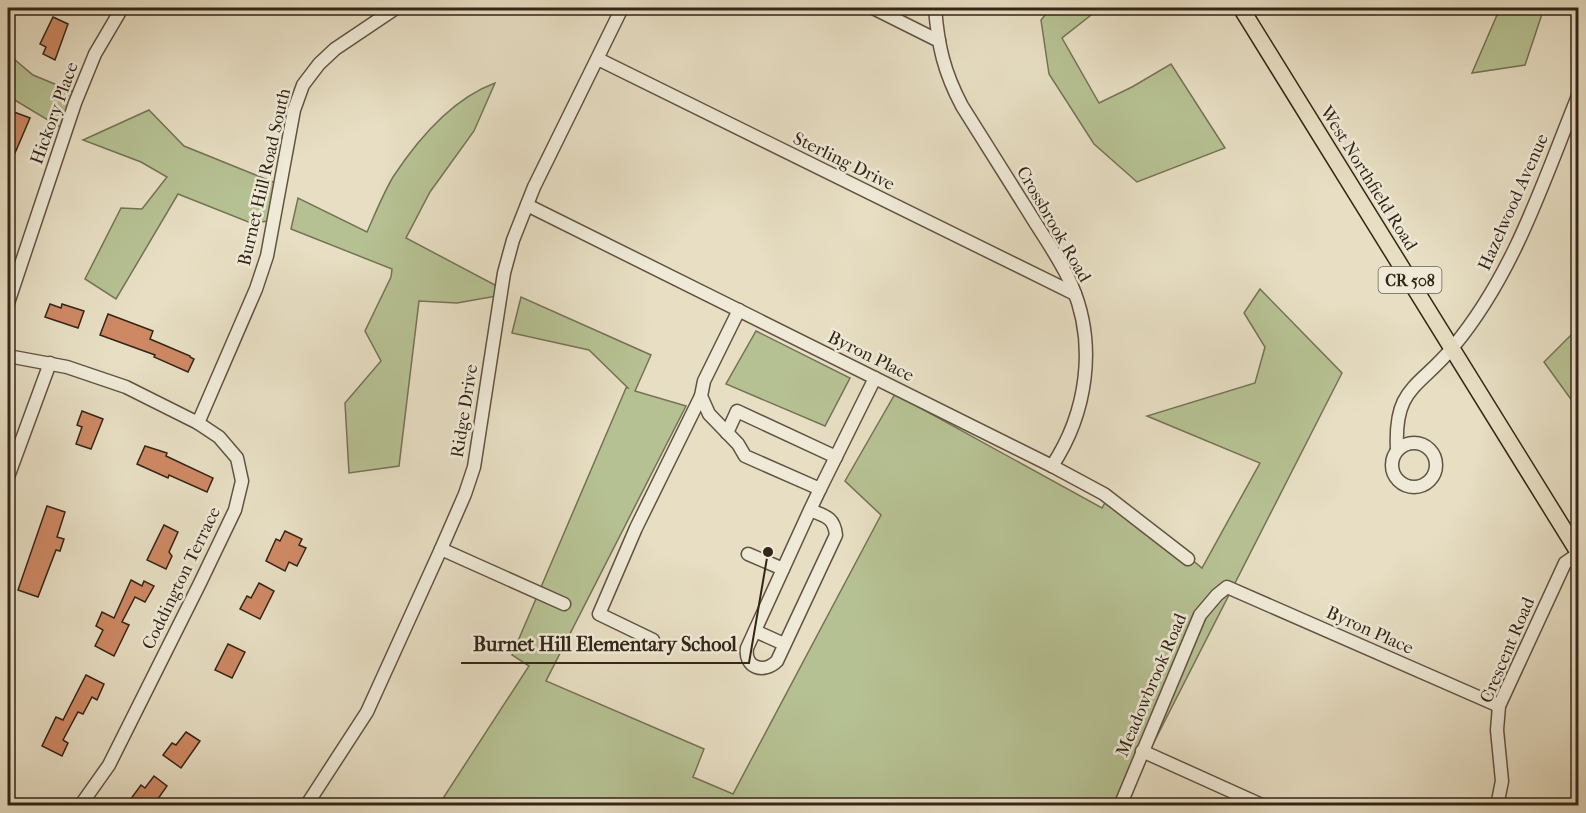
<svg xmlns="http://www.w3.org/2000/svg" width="1586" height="813" viewBox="0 0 1586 813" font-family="'IM FELL French Canon',serif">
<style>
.green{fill:#b6c193;stroke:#757355;stroke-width:1.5}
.building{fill:#ce8964;stroke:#342517;stroke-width:1.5}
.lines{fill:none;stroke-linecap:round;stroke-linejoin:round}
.minor-casing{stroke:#615342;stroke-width:15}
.major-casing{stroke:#342517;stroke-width:18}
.minor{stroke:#efead8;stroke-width:12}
.major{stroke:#e7dec3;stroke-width:15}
.labels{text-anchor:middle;stroke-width:5;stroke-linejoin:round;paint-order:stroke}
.shield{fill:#efead8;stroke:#6c6051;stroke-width:1.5}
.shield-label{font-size:16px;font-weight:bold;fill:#342517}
.street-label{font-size:18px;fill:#342517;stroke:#efead8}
.leader{fill:none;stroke:#342517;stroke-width:2}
.callout-dot{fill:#342517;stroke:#efead8;stroke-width:2}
.callout-label{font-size:20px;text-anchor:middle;font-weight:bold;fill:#342517;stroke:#efead8;stroke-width:5;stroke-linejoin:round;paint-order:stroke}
</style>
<rect width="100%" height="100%" fill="#e7dec3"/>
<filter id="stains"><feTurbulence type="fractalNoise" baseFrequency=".00333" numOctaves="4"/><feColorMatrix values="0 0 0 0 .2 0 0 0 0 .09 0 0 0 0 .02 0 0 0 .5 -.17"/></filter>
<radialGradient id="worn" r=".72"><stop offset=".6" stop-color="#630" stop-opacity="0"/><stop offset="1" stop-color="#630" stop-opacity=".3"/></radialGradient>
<g class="green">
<polygon points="1051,8 1100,8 1062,38 1099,103 1132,87 1171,64 1225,148 1137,182 1094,144 1049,74 1041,20"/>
<polygon points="1500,8 1544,8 1525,65 1472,73"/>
<polygon points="8,54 33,75 74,92 61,128 8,96"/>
<path d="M495,83L474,131L430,192L406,238L495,285L497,296L457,303L419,301L399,466L349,473L345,403L381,361L365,331L391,277L392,269L291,229L298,198L367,232C375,214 383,194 393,177C418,139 452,99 495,83Z"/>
<polygon points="149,110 184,146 278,184 269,221 251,223 178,194 116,299 85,279 121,208 142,209 167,177 141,162 83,140"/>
<polygon points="1260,289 1342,373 1122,805 438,806 529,666 512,655 626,388 628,388 589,350 512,333 521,297 651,355 635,391 686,406 546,681 704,749 693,777 733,794 881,515 845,481 895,394 1102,508 1111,492 1202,568 1260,463 1147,416 1255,383 1265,347 1244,313"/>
<polygon points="1578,328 1578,409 1544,362"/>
<polygon points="756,331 850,378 825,426 726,384"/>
</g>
<g class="building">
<polygon points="53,17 68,24 55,60 43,54 46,47 40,44"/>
<polygon points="14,112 30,118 15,153 8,150 8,129"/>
<polygon points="50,304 61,308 62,304 84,311 78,328 45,317"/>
<polygon points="108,314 153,331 150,339 190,356 190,357 194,359 188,372 154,357 155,355 100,335"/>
<polygon points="82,411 103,419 91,449 76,444 82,427 77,425"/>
<polygon points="145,446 167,453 166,456 213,478 207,492 169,475 168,478 137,464"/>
<polygon points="47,506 65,512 57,537 64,539 60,551 56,550 38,597 18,590"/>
<polygon points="164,525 178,532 169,552 172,556 166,569 147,560"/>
<polygon points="285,531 302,539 299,545 306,548 297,566 289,562 285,571 266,561 276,539 280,541"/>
<polygon points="131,580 142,586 144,581 154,586 145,602 135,597 122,622 129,625 114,656 95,646 103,630 96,626 102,612 114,618"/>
<polygon points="259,583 274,591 260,619 240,609 247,596 251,598"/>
<polygon points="228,644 245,652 232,678 215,670"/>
<polygon points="86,675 104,684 97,700 92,697 83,714 78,712 63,740 68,743 62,756 42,746 56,717 63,720"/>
<polygon points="186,732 200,741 181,768 163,755 172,743 176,745"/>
<polygon points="154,776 167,786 153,806 138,806 130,800 141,785 145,788"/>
</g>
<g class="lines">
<defs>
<g id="minor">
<polyline points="873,8 939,41"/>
<path d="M935,8C938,46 944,72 962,106C984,141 1006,176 1028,211C1043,236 1061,260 1072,286C1097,345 1087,413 1052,466"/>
<polyline points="598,59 1075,294"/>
<polyline points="527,205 1052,466 1104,494 1188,559"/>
<polyline points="8,303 75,103 95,54 122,8"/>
<polyline points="739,310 704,381 701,396 709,414 738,444 745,456 820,489 875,378"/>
<polyline points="8,356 67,367 126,387 198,423 219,437 237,458 242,481 235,510 200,583 109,765 80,806"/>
<polyline points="198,423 256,289 267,256 294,110 303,85 319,64 335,49 396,8"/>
<polyline points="727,433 737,411 836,457"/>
<circle cx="1414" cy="465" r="22"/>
<path d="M1397,449C1394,387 1418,389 1453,347C1514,274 1543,182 1578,96"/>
<polyline points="8,477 50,363"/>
<path d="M810,510C825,516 834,517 836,535L777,661C764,674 744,668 747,648L810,510L820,489"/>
<polyline points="441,549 564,604"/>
<polyline points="748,554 783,569"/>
<polyline points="755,631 784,644"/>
<polyline points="653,640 599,614 636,528 701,396"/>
<polyline points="1142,751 1264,806"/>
<polyline points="306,806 367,712 441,549 465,494 474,467 504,273 513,240 534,187 622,8"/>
<polyline points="1120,806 1200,615 1217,595 1227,587 1499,706"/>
<polyline points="1497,806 1502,781 1497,730 1499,706 1565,563 1578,554"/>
</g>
<polyline id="major" points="1241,8 1578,552"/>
</defs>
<use href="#minor" class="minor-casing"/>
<use href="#major" class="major-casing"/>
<use href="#minor" class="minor"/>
<use href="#major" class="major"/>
</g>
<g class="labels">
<rect class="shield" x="1378.5" y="267" width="63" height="26" rx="4.5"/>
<g class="shield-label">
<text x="1410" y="286">CR 508</text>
</g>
<g class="street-label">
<text transform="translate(54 113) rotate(-70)" y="6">Hickory Place</text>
<text transform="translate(844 161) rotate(26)" y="6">Sterling Drive</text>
<text transform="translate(264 177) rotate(-77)" y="6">Burnet Hill Road South</text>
<text transform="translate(1369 178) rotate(58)" y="6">West Northfield Road</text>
<text transform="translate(1513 202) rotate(-66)" y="6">Hazelwood Avenue</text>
<text transform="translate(1054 224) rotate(60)" y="6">Crossbrook Road</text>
<text transform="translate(871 356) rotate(26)" y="6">Byron Place</text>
<text transform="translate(464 411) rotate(-81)" y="6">Ridge Drive</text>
<text transform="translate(181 578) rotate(-64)" y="6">Coddington Terrace</text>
<text transform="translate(1370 630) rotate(24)" y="6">Byron Place</text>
<text transform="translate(1507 650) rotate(-67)" y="6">Crescent Road</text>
<text transform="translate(1151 685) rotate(-67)" y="6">Meadowbrook Road</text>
</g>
</g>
<path class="leader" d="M768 552L749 663H461"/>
<circle class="callout-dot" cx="768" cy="552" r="6"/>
<g class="callout-label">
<text x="605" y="651">Burnet Hill Elementary School</text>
</g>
<rect width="1586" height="813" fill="none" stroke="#e7dec3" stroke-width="30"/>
<rect x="9" y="9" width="1568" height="795" fill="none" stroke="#342517" stroke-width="3"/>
<rect x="15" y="15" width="1556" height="783" fill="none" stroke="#342517" stroke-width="1.5"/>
<rect width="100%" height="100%" filter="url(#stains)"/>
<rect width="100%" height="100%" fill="url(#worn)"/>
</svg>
